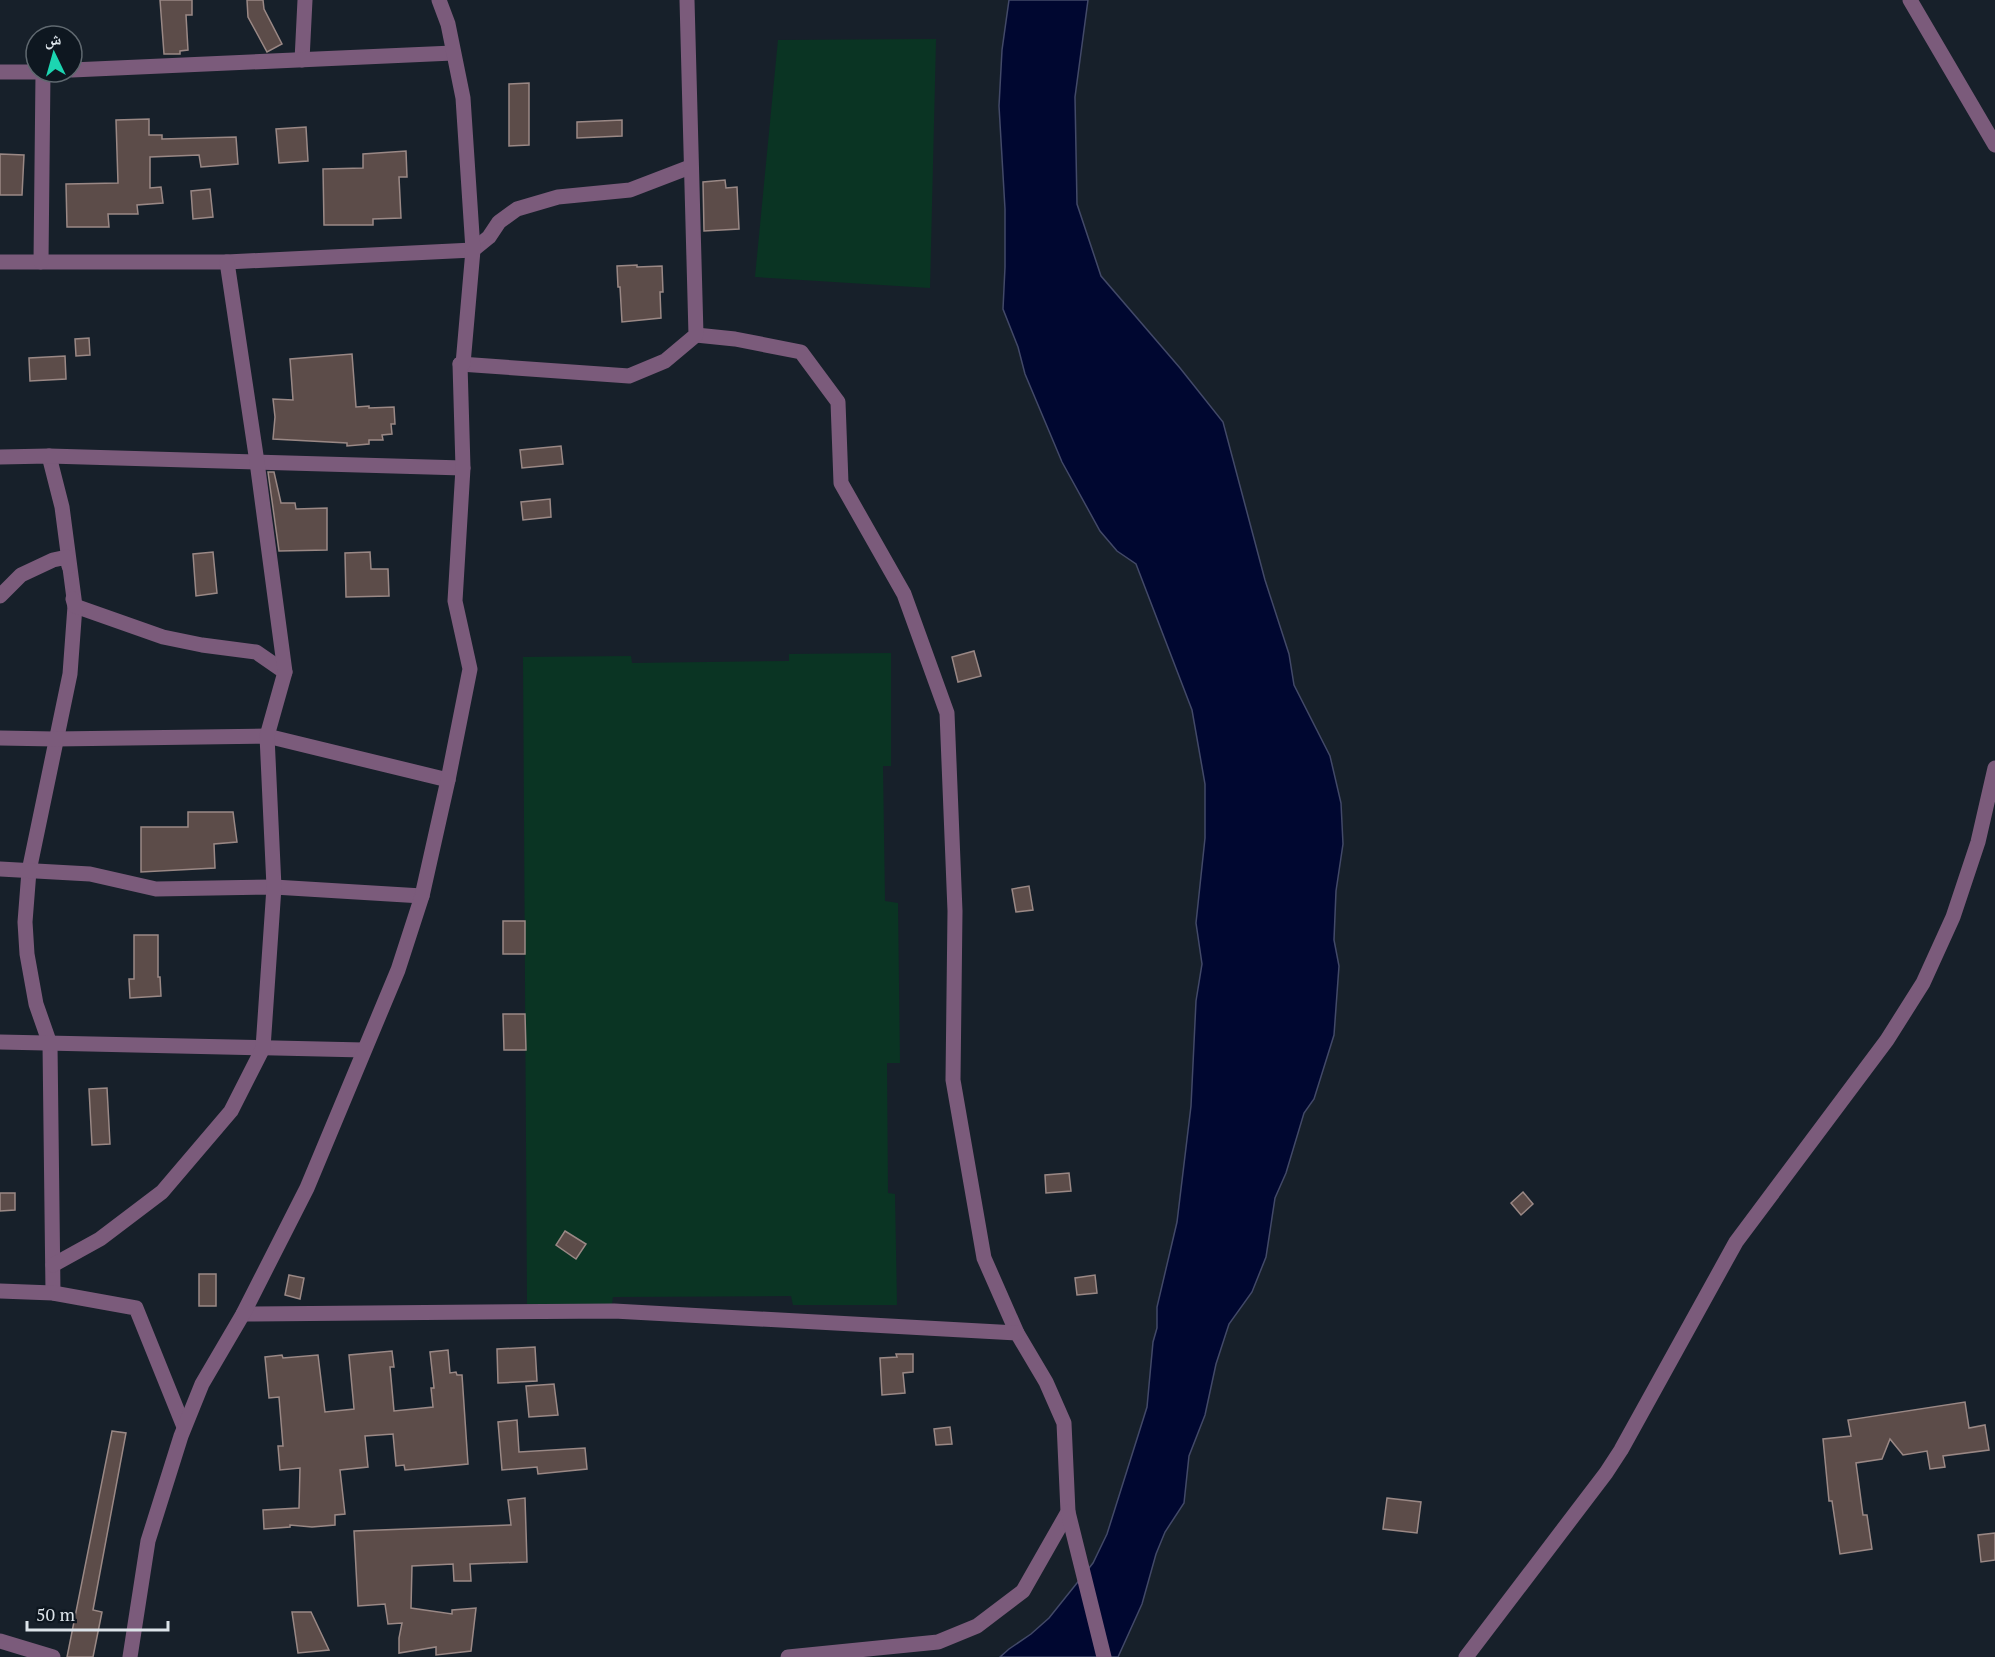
<svg xmlns="http://www.w3.org/2000/svg" width="1995" height="1657" viewBox="0 0 1995 1657" font-family="'PT Serif','Noto Naskh Arabic',serif">
<style>
.green{fill:#0a3423}
.water{fill:#000730;stroke:#424968;stroke-width:1.5}
.building{fill:#5c4c49;stroke:#9a8885;stroke-width:1.5}
.lines{fill:none;stroke-linecap:round;stroke-linejoin:round}
.minor{stroke:#7b5b7b;stroke-width:15}
</style>
<rect width="100%" height="100%" fill="#17202a"/>
<g class="green">
<polygon points="936,39 930,288 755,277 778,40"/>
<polygon points="891,653 891,766 883,766 885,901 898,903 900,1063 887,1063 888,1193 895,1194 897,1305 793,1305 791,1296 613,1297 612,1304 527,1304 523,657 631,656 632,663 789,661 789,654"/>
</g>
<polygon class="water" points="1009,0 1088,0 1075,97 1077,204 1101,276 1180,368 1223,422 1265,580 1289,654 1294,685 1330,756 1341,803 1343,844 1336,891 1334,940 1339,966 1334,1035 1314,1099 1304,1113 1286,1173 1275,1198 1266,1257 1252,1292 1229,1324 1216,1364 1205,1415 1189,1456 1184,1503 1165,1532 1156,1554 1142,1604 1118,1657 1000,1657 1009,1649 1031,1634 1049,1618 1093,1563 1107,1534 1147,1407 1153,1342 1157,1328 1157,1307 1177,1222 1191,1106 1196,1001 1202,964 1196,923 1205,838 1205,784 1192,710 1136,564 1117,551 1100,531 1062,462 1025,374 1018,347 1003,309 1005,267 1005,209 999,106 1002,50"/>
<g class="building">
<polygon points="160,0 192,0 192,15 186,15 188,50 180,51 180,54 164,54"/>
<polygon points="247,0 263,0 264,9 282,44 267,52 248,17"/>
<polygon points="529,83 529,145 509,146 509,84"/>
<polygon points="149,119 149,135 162,135 162,139 236,137 238,164 201,167 199,155 150,157 150,188 161,187 163,203 137,205 138,214 108,214 109,227 67,227 66,184 118,183 116,120"/>
<polygon points="622,120 622,136 577,138 577,122"/>
<polygon points="306,127 308,161 279,163 276,129"/>
<polygon points="406,151 407,177 399,177 401,218 373,219 373,225 324,225 323,169 363,168 363,154"/>
<polygon points="0,154 24,155 22,195 0,195"/>
<polygon points="725,180 726,188 737,187 739,229 704,231 703,182"/>
<polygon points="210,189 213,217 193,219 191,191"/>
<polygon points="637,265 637,267 662,266 663,292 660,292 661,318 622,322 620,287 618,287 617,266"/>
<polygon points="89,338 90,355 76,356 75,339"/>
<polygon points="352,354 356,407 369,406 369,408 394,407 395,424 391,424 392,434 382,435 383,440 369,440 369,444 347,446 347,443 273,439 275,417 273,399 293,400 290,359"/>
<polygon points="65,356 66,379 30,381 29,358"/>
<polygon points="561,446 563,464 522,468 520,450"/>
<polygon points="268,472 274,472 281,503 295,503 296,509 327,508 327,550 279,551"/>
<polygon points="550,499 551,517 523,520 521,502"/>
<polygon points="213,552 217,593 196,596 193,554"/>
<polygon points="370,552 371,569 388,569 389,596 346,597 345,553"/>
<polygon points="974,651 981,676 958,682 952,657"/>
<polygon points="188,812 233,812 237,842 214,844 215,868 141,872 141,827 188,827"/>
<polygon points="1029,886 1033,910 1016,912 1012,889"/>
<rect x="503" y="921" width="22" height="33"/>
<polygon points="134,935 158,935 158,977 160,977 161,996 130,998 129,979 134,979"/>
<polygon points="503,1014 525,1014 526,1050 504,1050"/>
<polygon points="107,1088 110,1144 92,1145 89,1089"/>
<polygon points="1069,1173 1071,1191 1046,1193 1045,1175"/>
<polygon points="1523,1192 1533,1204 1521,1215 1511,1203"/>
<polygon points="0,1193 15,1193 15,1210 0,1211"/>
<polygon points="565,1231 586,1244 576,1259 556,1245"/>
<rect x="199" y="1274" width="17" height="32"/>
<polygon points="289,1275 304,1278 300,1299 285,1295"/>
<polygon points="1095,1275 1097,1293 1077,1295 1075,1278"/>
<polygon points="535,1347 537,1381 498,1383 497,1349"/>
<polygon points="448,1350 450,1373 456,1372 457,1375 462,1375 468,1464 405,1470 404,1465 396,1466 393,1434 365,1436 368,1467 340,1470 345,1514 335,1515 335,1525 312,1527 290,1525 290,1527 264,1529 263,1510 299,1508 300,1468 280,1470 278,1446 283,1446 279,1397 269,1398 265,1357 282,1355 283,1358 318,1355 325,1412 354,1409 349,1355 392,1351 394,1367 390,1367 394,1411 433,1407 431,1388 434,1388 430,1352"/>
<polygon points="896,1354 913,1354 913,1372 903,1373 905,1393 882,1395 880,1358 897,1357"/>
<polygon points="554,1384 558,1415 529,1417 526,1386"/>
<polygon points="1965,1402 1969,1428 1985,1425 1989,1450 1943,1456 1945,1467 1930,1469 1927,1451 1903,1455 1890,1439 1882,1459 1856,1463 1863,1515 1867,1515 1872,1549 1840,1554 1832,1501 1829,1501 1823,1439 1851,1436 1848,1420"/>
<polygon points="517,1420 519,1452 585,1448 587,1469 538,1474 537,1467 502,1470 498,1422"/>
<polygon points="950,1427 952,1444 936,1445 934,1429"/>
<polygon points="112,1431 126,1433 93,1610 102,1612 93,1657 67,1657"/>
<polygon points="525,1498 527,1562 470,1564 471,1581 454,1581 453,1564 412,1566 411,1608 452,1614 452,1610 476,1608 471,1651 436,1655 436,1647 399,1653 399,1638 402,1623 388,1624 385,1604 358,1606 354,1531 511,1525 508,1500"/>
<polygon points="1387,1498 1421,1502 1417,1533 1383,1529"/>
<polygon points="1995,1533 1995,1560 1981,1562 1978,1535"/>
<polygon points="292,1612 311,1612 329,1650 298,1653"/>
</g>
<g class="lines">
<g class="minor">
<polyline points="1910,0 1995,145"/>
<polyline points="302,60 305,0"/>
<polyline points="72,70 453,53"/>
<polyline points="0,72 36,72"/>
<polyline points="0,262 227,262 473,250 489,237 499,222 517,209 558,197 630,190 690,167"/>
<polyline points="41,262 43,72"/>
<polyline points="696,335 735,339 801,352 838,402 841,483 904,594 947,713 955,911 953,1080 984,1258 1017,1333 1046,1382 1064,1423 1068,1512 1023,1591 977,1626 938,1642 788,1657"/>
<polyline points="460,364 629,376 665,361 696,335 687,0"/>
<polyline points="49,456 62,507 75,606 70,674 29,871 25,922 27,954 36,1004 50,1044 53,1293"/>
<polyline points="0,457 49,456 463,468"/>
<polyline points="0,596 21,575 53,560 67,557 69,566"/>
<polyline points="73,599 75,606 163,637 202,645 256,652 285,672"/>
<polyline points="0,738 55,739 267,736 448,780"/>
<polyline points="0,869 90,874 156,889 274,887 422,896"/>
<polyline points="0,1042 364,1050"/>
<polyline points="53,1265 100,1239 162,1192 231,1111 263,1048 274,887 267,736 285,672 257,462 227,262"/>
<polyline points="0,1291 53,1293 136,1308 184,1427"/>
<polyline points="243,1314 614,1311 1017,1333"/>
<polyline points="1068,1512 1104,1657"/>
<polyline points="0,1641 53,1657"/>
<polyline points="130,1657 148,1541 181,1436 202,1384 243,1314 307,1188 398,970 422,896 448,780 470,669 455,601 463,468 460,364 463,364 473,250 463,98 448,24 439,0"/>
<polyline points="1466,1657 1606,1473 1621,1450 1736,1242 1887,1040 1923,983 1953,917 1978,842 1995,768"/>
</g>
</g>
<g transform="translate(54 54) rotate(355)"><circle r="28" fill="#0e1720" stroke="#606970" stroke-width="1.5"/>
<path d="M0-4.5L10 22L0 15L-10 22Z" fill="#1cd5b1"/>
<text y="-9" font-size="16" font-weight="bold" text-anchor="middle" fill="#dce3e9">ش</text>
</g>
<path d="M27 1621v9h141v-9" fill="none" stroke="#dce3e9" stroke-width="3"/>
<text x="36" y="1621" font-size="18" fill="#dce3e9" stroke="#0e1720" stroke-width="4.5" paint-order="stroke">50 m</text>
</svg>
